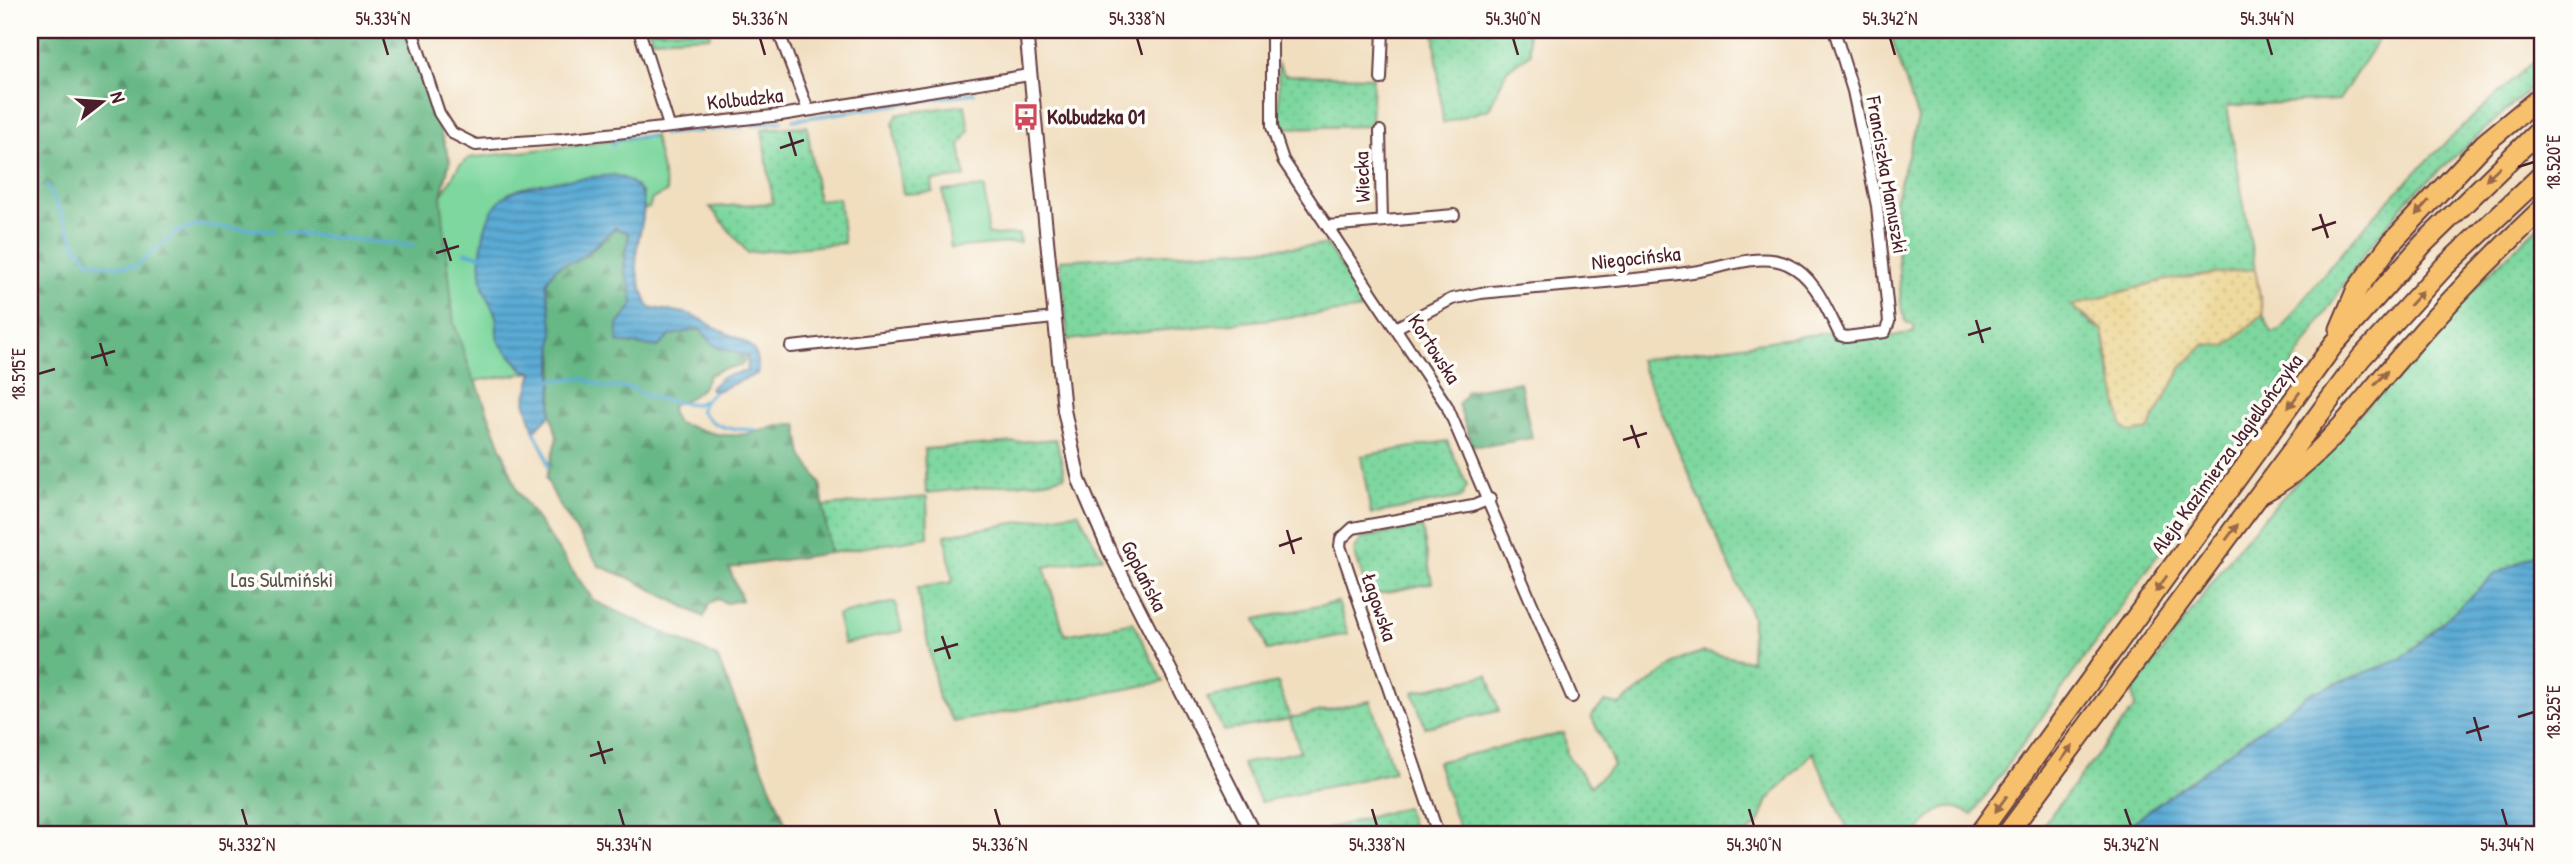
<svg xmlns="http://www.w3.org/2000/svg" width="2573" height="864" viewBox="0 0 2573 864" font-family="'Patrick Hand',sans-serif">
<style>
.grass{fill:url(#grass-dots);stroke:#647b64;stroke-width:2}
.forest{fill:url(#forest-firs);stroke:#586c58;stroke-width:2}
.sand{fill:url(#sand-dots);stroke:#9c7c64;stroke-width:2}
.green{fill:#7dd79e;stroke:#647b64;stroke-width:2}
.water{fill:url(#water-rules);stroke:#526580;stroke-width:2}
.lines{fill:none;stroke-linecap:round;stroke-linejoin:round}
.stream{stroke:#5aabd5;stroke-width:3.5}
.minor-casing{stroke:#633c41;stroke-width:14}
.tertiary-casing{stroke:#633c41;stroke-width:16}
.motorway-casing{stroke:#633c41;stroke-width:23}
.minor{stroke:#fff;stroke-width:10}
.tertiary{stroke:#fff;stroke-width:12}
.motorway{stroke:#f7c06c;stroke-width:19}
.oneway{fill:#986748}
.ticks{fill:none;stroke:#4a1f2b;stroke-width:2.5}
.labels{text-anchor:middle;stroke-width:7;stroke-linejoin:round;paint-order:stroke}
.street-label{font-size:21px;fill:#4a1f2b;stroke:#fdfcf7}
.poi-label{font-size:21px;font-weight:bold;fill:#4a1f2b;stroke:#fdfcf7;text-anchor:start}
.park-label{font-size:21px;fill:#59564e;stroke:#fdfcf7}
.neatline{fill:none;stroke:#4a1f2b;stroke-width:2.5}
.ticks-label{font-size:18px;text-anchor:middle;fill:#4a1f2b}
</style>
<defs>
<pattern id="grass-dots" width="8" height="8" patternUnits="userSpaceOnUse" patternTransform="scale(1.75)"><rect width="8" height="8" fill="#7dd79e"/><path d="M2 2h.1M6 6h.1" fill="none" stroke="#6eb888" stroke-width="1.8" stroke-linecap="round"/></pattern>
<pattern id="forest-firs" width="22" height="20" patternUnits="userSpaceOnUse" patternTransform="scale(1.75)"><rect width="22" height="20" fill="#66b885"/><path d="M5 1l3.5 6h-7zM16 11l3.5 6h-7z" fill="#56956d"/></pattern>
<pattern id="sand-dots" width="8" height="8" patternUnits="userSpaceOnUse" patternTransform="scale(1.75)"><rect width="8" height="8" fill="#eeda9e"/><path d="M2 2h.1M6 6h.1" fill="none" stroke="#cebb88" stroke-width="1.8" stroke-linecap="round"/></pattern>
<pattern id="water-rules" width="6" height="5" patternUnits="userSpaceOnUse" patternTransform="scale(1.75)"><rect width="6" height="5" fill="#5aabd5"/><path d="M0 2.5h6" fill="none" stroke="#4c8bad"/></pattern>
</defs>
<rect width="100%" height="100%" fill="#fdfcf7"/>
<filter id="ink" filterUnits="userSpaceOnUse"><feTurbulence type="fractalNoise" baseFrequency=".0143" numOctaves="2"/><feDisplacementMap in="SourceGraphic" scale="14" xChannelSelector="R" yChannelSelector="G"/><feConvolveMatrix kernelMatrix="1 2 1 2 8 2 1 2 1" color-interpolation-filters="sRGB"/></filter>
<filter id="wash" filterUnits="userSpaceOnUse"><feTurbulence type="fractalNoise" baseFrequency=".00686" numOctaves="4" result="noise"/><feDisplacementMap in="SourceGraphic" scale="28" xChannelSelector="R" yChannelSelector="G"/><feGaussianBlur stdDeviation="1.57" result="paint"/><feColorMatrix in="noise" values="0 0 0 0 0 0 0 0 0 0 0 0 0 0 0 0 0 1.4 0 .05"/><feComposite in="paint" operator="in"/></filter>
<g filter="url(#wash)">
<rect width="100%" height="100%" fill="#f1debf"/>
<g class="grass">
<polygon points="649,30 708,30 710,36 652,39"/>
<polygon points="1434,30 1527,30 1531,53 1507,70 1489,109 1443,123"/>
<path d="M1889,30H2384L2339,100L2227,106L2255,269L2161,281L2073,306L2092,325L2103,330L2111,380L2148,430L2181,368L2205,344L2226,346L2263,314L2272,333L2281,329C2357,225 2447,138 2543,53V77L2410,197L2362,256L2278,387L1972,815C1942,797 1936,812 1916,834H1850L1813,752L1768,800L1759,823L1747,834H1461L1437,762L1564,733L1567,755L1591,786L1614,765L1591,716L1605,702L1619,705L1683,658L1703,652L1751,661L1752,617L1639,360L1831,332C1853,349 1887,335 1913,333L1915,325L1906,322L1901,306L1895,201L1918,119Z"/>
<polygon points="1278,64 1285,75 1373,77 1371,126 1280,128"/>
<polygon points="965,105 969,131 960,145 965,177 932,181 933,192 903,194 893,123 898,114"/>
<polygon points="807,126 818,200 839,198 844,243 748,253 710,207 773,203 762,129"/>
<polygon points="2543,222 2543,550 2494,575 2402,659 2309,694 2117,834 2036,834 2135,707 2133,692 2239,546 2269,512 2492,270"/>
<polygon points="1327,245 1368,309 1068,340 1060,260"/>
<polygon points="1056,439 1065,476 1045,481 926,493 924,449"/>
<polygon points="1447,441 1467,485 1462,497 1371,514 1361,456"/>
<polygon points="927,497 928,537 830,553 823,506"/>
<polygon points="1078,512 1102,557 1044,567 1065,635 1133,622 1163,682 954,722 939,699 917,588 953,582 945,535"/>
<polygon points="1422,527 1432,583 1369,596 1354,551 1362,538"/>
<polygon points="1338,602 1348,634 1267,650 1256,619"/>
<polygon points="1488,675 1499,711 1425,727 1413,692"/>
<polygon points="1278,683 1290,718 1370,701 1394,772 1261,802 1242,764 1300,751 1290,719 1224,731 1207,698"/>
<polygon points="1406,807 1415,834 1329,834 1327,829"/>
</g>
<g class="forest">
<polygon points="30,30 405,30 450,160 441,196 454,323 518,492 594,601 717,657 790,834 30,834"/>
<path d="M615,228L629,233L624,269L631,288L633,305L618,325L658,347L671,335L700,329L716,347L748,356L741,366L722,369L709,375C703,393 689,399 672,405L671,411L677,423C698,428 715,437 737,435C758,434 777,423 797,424L802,455L820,482L830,553L729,568L742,600L727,603L717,599L709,604L704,617L632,579L599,566L557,501L546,478L557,437L551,414L554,362L546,283L555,268L592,250Z"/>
<polygon points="1520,382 1532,438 1485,446 1472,445 1458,404 1464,398 1466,391"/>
</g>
<polygon class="sand" points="2255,269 2263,314 2226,346 2205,344 2181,368 2148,430 2131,433 2122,426 2103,330 2072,306 2161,281"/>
<g class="green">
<polygon points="654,136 667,192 652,199 649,208 644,209 642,192 602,176 592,179 483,288 497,318 498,339 523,370 534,372 474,381 454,323 441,196 459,166 469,158"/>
<polygon points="985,187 988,235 1019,234 1020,242 951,248 943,191"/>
<polygon points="895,602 902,631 844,644 837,615"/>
</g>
<g class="water">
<path d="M615,175C667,191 631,231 637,269C638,281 644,295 648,306C661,311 672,310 685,313C701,316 711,327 724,332C744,341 762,346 757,374L714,392L710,388L722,377L747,371L748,356L716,347L700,329L671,335L658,347L617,342L618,325L633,305L631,288L624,269L629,233L615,228L576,262C559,262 554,269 546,283L553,331L551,414L534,431L525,401L533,372L524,370C517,361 504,350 499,342C495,333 498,325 496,316C493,306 485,297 483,286C477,261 482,212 505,196C524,182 589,177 615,175Z"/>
<polygon points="2543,550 2543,834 2117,834 2309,694 2402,659 2494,575"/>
</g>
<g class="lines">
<g class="stream">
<polyline points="793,120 974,93"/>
<polyline points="753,125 782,121"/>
<polyline points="710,130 743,126"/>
<polyline points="663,134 701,131"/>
<polyline points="613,145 614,139 650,136"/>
<polyline points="30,152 39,168"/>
<polyline points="47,185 77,247 90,261 110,266 136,266 175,233 198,225 273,231"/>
<polyline points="284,232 414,246"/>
<polyline points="465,252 482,256"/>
<polyline points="551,380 583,378 604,387 633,388 644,395 673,402 696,404 704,401"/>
<path d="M714,392L704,401L700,410C714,430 733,429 756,430"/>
<polyline points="534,431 545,453 548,466"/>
</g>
</g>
</g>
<g filter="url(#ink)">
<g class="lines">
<defs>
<g id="minor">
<polyline points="412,30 439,113 452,133 476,145 562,139 781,115 1029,75"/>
<polyline points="639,30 669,126"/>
<polyline points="778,30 808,110"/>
<polyline points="1272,30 1272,127 1283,160 1447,406 1572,697"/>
<polyline points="1381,79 1383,30"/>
<polyline points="1380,131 1382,221"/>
<polyline points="1328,226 1454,215"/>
<path d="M1397,327L1452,299L1481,293C1554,286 1627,282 1699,271C1726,267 1761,252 1787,264C1815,276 1827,310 1840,335L1846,337L1885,332L1889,322L1877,206L1853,91L1834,30"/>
<polyline points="791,347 1054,318"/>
<polyline points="1438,834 1340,546 1341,539 1353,528 1473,506 1490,499"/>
</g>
<polyline id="tertiary" points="1026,30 1064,410 1079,480 1109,550 1254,834"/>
<g id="motorway">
<polyline points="2340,329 2357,289 2391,243 2485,143 2543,95"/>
<path d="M2264,492C2321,461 2361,401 2403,354C2447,303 2494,254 2543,208"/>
<polyline points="1979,834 2334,344 2423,244 2543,127"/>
<polyline points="2007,834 2361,358 2444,267 2543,174"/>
</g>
</defs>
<use href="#minor" class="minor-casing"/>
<use href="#tertiary" class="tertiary-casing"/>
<use href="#motorway" class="motorway-casing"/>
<use href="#minor" class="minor"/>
<use href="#tertiary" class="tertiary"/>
<use href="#motorway" class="motorway"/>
</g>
<defs><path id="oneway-solid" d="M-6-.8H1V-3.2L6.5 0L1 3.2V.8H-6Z" transform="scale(1.75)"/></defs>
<g class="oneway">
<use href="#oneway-solid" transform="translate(2493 173) rotate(137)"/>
<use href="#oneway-solid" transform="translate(2422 208) rotate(131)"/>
<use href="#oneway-solid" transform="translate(2416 298) rotate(-48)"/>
<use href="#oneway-solid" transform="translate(2381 378) rotate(-49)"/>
<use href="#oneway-solid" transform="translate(2294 400) rotate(126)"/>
<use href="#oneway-solid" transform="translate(2232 532) rotate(-53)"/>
<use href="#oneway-solid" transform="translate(2161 584) rotate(126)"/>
<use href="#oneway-solid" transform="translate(2067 753) rotate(-53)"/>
<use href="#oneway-solid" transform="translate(2001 804) rotate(126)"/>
</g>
</g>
<path class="ticks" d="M383,38L388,55M760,38L765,55M1137,38L1142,55M1513,38L1518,55M1890,38L1895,55M2267,38L2272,55M789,132L796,156M780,148L804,140M2518,167L2534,162M2320,214L2328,238M2312,230L2336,222M444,238L451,261M436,253L459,246M1976,320L1983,343M1968,335L1991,328M100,343L107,366M91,358L115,351M38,374L55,369M1631,425L1639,448M1623,440L1647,433M1287,530L1294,554M1279,546L1302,538M942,636L950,659M934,651L958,644M2474,717L2481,741M2518,717L2534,712M2466,733L2489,726M598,741L605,764M590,756L613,749M242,809L247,826M619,809L624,826M995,809L1000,826M1372,809L1377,826M1749,809L1754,826M2125,809L2131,826M2502,809L2507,826"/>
<defs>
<symbol id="bus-bare" viewBox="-9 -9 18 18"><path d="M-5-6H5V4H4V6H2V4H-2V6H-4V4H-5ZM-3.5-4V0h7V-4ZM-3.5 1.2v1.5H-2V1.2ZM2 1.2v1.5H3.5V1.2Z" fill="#d1495b" stroke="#fdfcf7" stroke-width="2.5" paint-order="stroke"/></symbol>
</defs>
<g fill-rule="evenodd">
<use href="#bus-bare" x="1007" y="98" width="38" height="38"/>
</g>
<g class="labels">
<g class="street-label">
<text transform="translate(745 99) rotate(-6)" y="7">Kolbudzka</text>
<text transform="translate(1887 175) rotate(80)" y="7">Franciszka Mamuszki</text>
<text transform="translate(1362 177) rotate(-92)" y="7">Wiecka</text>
<text transform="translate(1636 258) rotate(-6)" y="7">Niegocińska</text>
<text transform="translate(1434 349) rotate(57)" y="7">Kortowska</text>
<text transform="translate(2227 454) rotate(-54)" y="7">Aleja Kazimierza Jagiellończyka</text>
<text transform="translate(1144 576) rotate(63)" y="7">Goplańska</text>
<text transform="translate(1379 607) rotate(71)" y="7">Łagowska</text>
</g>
<g class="poi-label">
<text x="1047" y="124">Kolbudzka 01</text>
</g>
<g class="park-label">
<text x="282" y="587">Las Sulmiński</text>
</g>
</g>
<rect width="2573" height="864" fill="none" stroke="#fdfcf7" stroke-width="77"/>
<g transform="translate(102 102) rotate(73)" stroke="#fdfcf7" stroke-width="5" paint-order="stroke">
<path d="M0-5L12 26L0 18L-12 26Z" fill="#4a1f2b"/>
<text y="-10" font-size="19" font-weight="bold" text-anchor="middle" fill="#4a1f2b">N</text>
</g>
<rect x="38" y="38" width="2496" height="788" class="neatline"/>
<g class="ticks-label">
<text x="383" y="25">54.334°N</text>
<text x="760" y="25">54.336°N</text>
<text x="1137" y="25">54.338°N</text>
<text x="1513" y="25">54.340°N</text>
<text x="1890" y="25">54.342°N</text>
<text x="2267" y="25">54.344°N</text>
<text transform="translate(2554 162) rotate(-90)" y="6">18.520°E</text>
<text transform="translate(19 374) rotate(-90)" y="6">18.515°E</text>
<text transform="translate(2554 712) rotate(-90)" y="6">18.525°E</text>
<text x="247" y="851">54.332°N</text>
<text x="624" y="851">54.334°N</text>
<text x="1000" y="851">54.336°N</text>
<text x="1377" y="851">54.338°N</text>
<text x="1754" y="851">54.340°N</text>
<text x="2131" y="851">54.342°N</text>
<text x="2507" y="851">54.344°N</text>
</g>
</svg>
